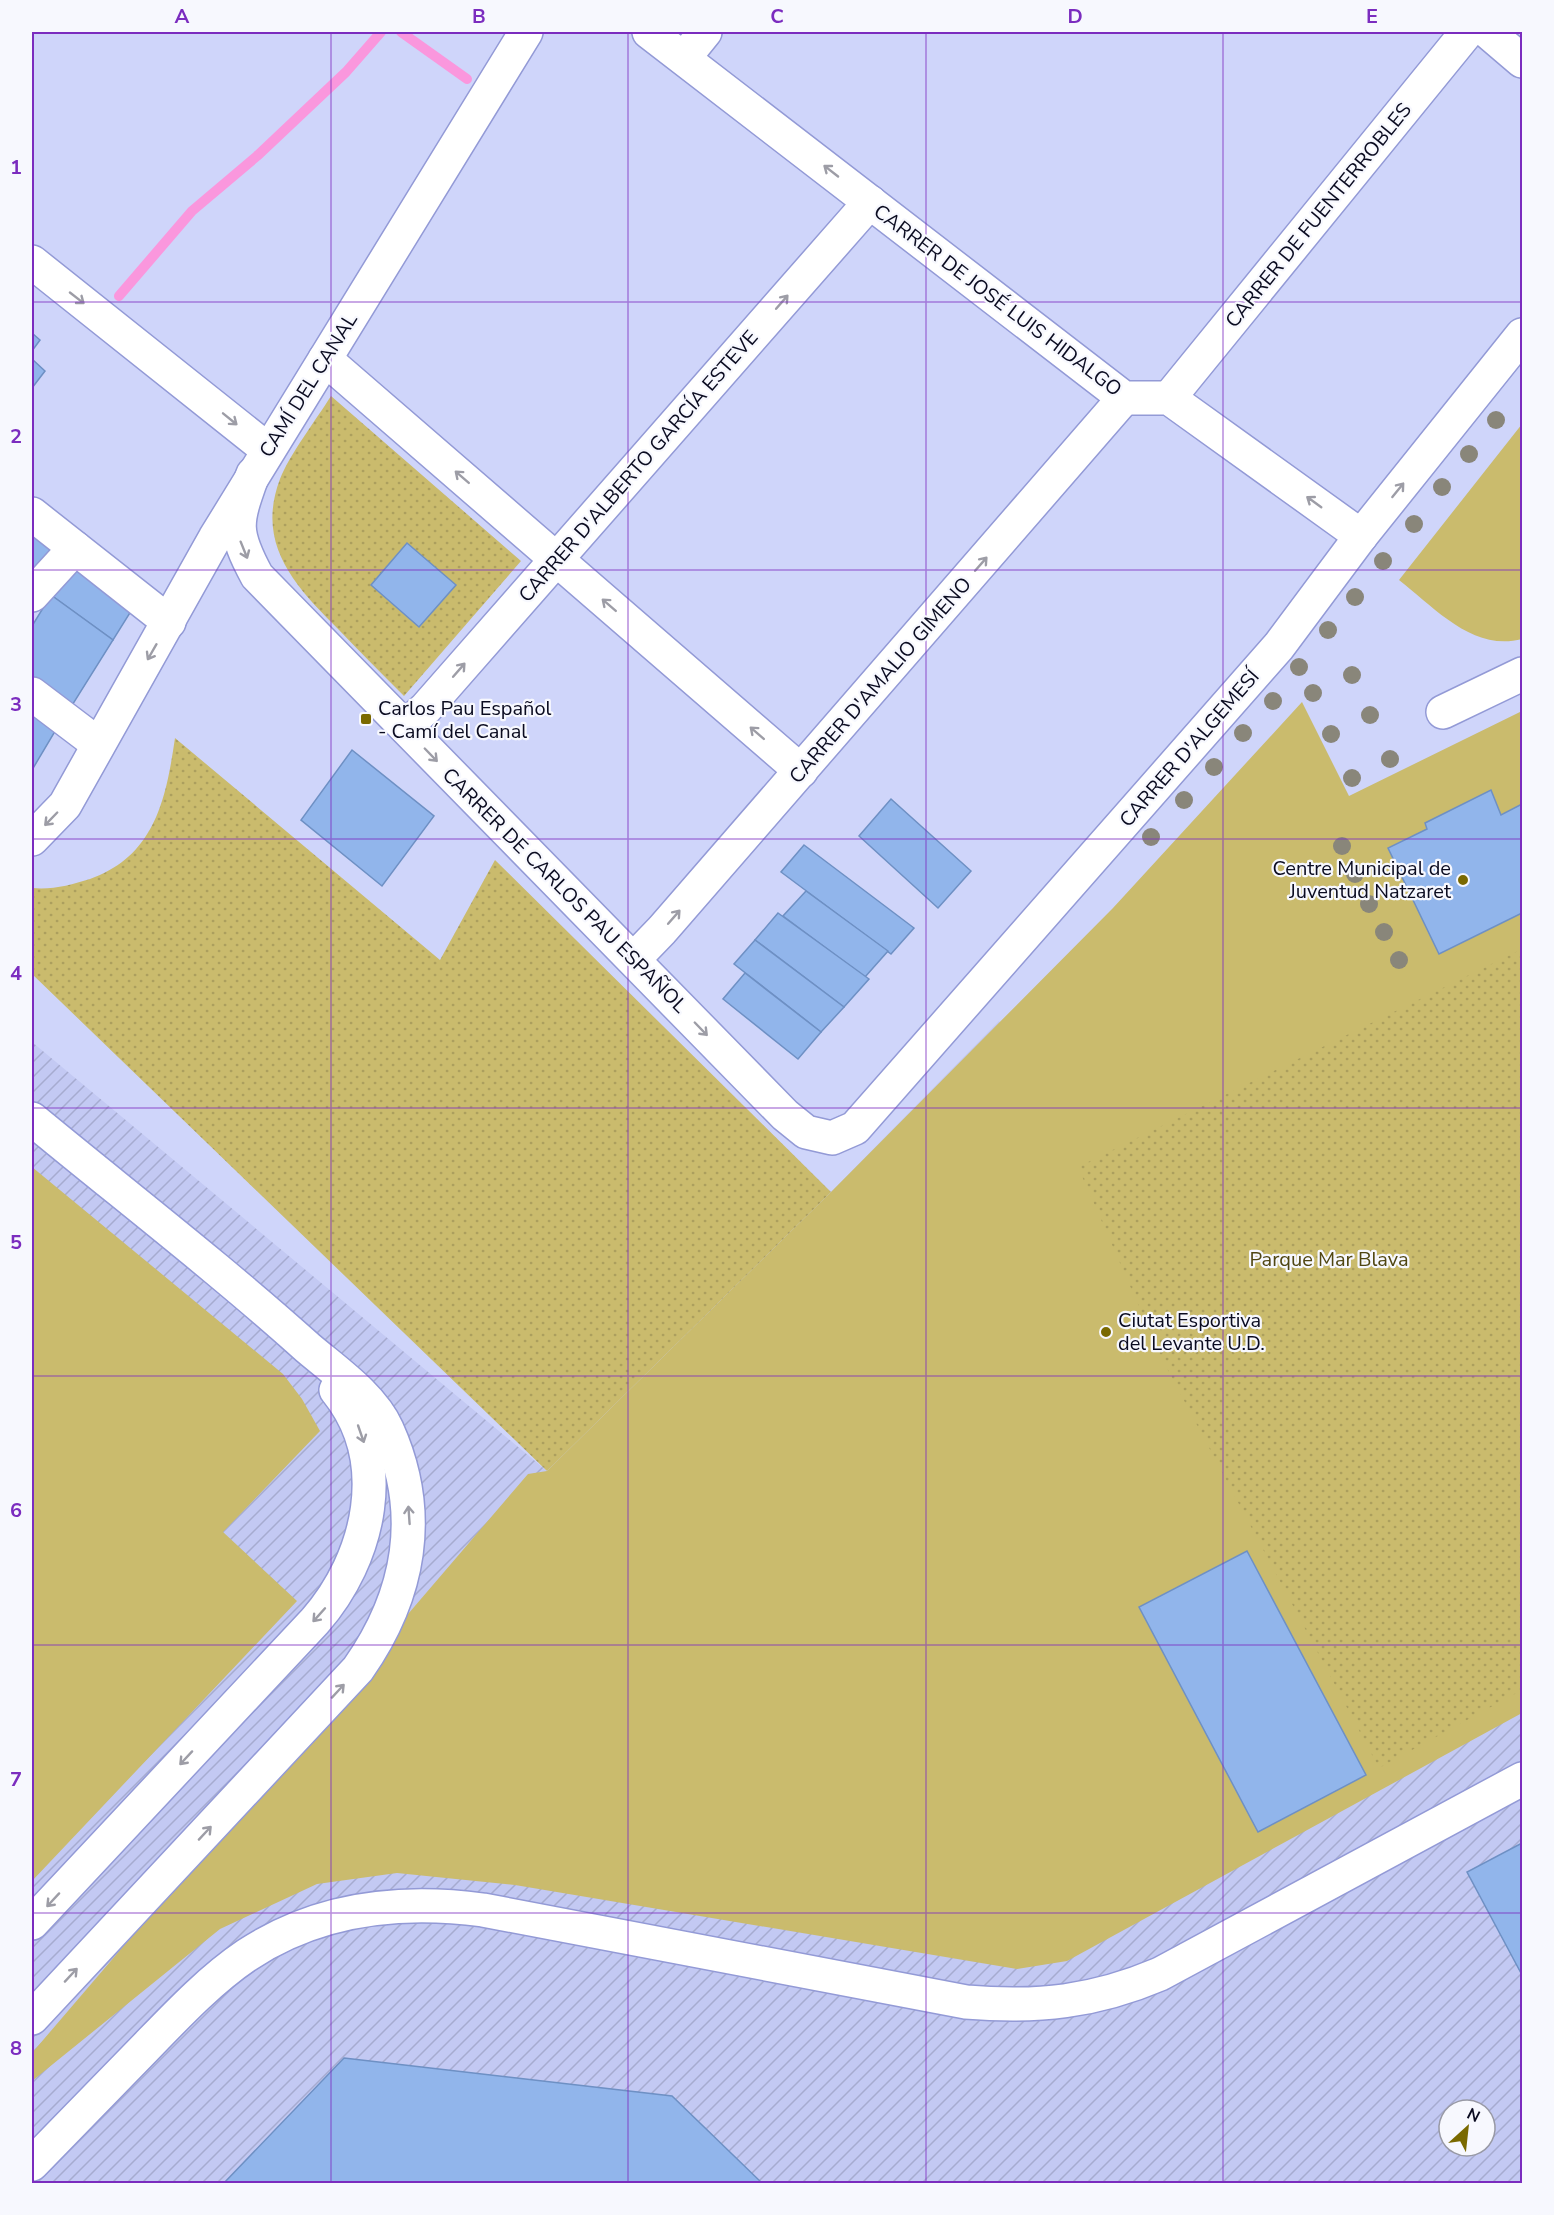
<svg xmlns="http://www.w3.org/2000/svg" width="1554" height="2215" viewBox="0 0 1554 2215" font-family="'Nunito Sans',sans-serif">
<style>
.industrial{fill:url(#industrial-furrows);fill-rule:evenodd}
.grass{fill:#cabb6d}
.park{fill:url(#park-dots)}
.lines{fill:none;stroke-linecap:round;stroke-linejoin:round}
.stream{stroke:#fa97dd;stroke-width:10}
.building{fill:#91b5eb;stroke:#6e90c4;stroke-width:1.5}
.street-casing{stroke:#939ad6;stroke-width:36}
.street{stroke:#fff;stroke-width:33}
.tree{fill:#89867a}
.oneway{stroke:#9d9da6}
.grid{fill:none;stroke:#7b2cbf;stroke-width:1.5;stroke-opacity:0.55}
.poi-dot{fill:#7a6900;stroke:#f7f8fe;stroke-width:2}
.labels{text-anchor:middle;stroke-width:4.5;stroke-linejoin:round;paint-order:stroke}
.street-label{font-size:20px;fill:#0a0b20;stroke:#f7f8fe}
.poi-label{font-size:20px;fill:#0a0b20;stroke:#f7f8fe;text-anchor:start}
.park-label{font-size:20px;fill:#504612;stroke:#f7f8fe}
.neatline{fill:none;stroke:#7b2cbf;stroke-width:2}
.grid-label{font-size:20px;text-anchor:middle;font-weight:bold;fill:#7b2cbf}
</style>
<defs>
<pattern id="industrial-furrows" width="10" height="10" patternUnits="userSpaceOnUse" patternTransform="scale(1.5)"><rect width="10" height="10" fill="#c3c9f3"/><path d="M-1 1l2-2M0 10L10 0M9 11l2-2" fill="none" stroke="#a6abd0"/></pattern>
<pattern id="park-dots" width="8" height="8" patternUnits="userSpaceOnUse" patternTransform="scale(1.5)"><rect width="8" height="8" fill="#cabb6d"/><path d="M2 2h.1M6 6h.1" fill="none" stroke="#ac9f5e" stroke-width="1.8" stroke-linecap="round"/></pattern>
</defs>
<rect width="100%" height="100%" fill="#cfd5fa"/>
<path class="industrial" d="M999,1021L1522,1690V2183H32V1042L547,1471L831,1192ZM1449,2110H1485V2146H1449Z"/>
<g class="grass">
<path d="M1522,424V639C1473,652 1435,608 1399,580Z"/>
<polygon points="1302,702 1349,796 1522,711 1522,1713 1067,1961 1017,1969 515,1885 397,1873 317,1884 220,1929 32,2081 32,2053 528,1474 547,1471 831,1192 1113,908"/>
<polygon points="32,1167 283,1374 302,1399 320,1431 223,1532 297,1601 32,1881"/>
</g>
<g class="park">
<path d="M331,396L521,561L404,696C382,674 360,652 339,630C296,587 255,545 280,479C290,454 316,420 331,396Z"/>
<path d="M175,738L440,960L495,860L831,1192L547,1471L32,974V888C52,890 71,885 90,879C155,856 166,799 175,738Z"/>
<polygon points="1522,949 1522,1690 1379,1768 1162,1359 1078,1167"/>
</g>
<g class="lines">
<g class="stream">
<polyline points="401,32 467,79"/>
<polyline points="119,296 192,211 257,156 346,72 381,32"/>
</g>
</g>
<g class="building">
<polygon points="32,333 40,340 32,351"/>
<polygon points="32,359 45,371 32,388"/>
<polygon points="32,529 56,548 32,574"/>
<polygon points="407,543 456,585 419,627 371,585"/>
<polygon points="74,561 133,608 113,640 51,595"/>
<polygon points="51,595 113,640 71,707 32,679 32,626"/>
<polygon points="32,710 57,728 32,770"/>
<polygon points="352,750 434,816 382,886 301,820"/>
<polygon points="1491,790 1501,815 1522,804 1522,913 1439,954 1388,848 1427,829 1425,823"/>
<polygon points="891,799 971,871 938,908 859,836"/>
<polygon points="804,845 914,928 891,954 781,872"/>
<polygon points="806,891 888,951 865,977 783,916"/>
<polygon points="778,913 869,979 844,1007 755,940"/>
<polygon points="755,940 844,1007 821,1032 734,964"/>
<polygon points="745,973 821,1032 798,1059 723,999"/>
<polygon points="1247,1551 1366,1775 1258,1832 1139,1607"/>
<polygon points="1522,1843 1522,1975 1467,1872"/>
<polygon points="344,2058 672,2096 763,2184 223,2184"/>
</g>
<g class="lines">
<defs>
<g id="street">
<polyline points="649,32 1124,398 1169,398 1361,536"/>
<polyline points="1488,32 1522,61"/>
<polyline points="684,58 705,32"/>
<polyline points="32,262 268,450"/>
<polyline points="325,359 801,771"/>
<polyline points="1169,398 1467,32"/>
<path d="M253,474C236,522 232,530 257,576L785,1115L806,1132L832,1138L855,1128L1279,646L1361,536L1522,335"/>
<polyline points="32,514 169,622"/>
<polyline points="32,595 75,548"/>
<polyline points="32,694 98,744"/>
<polyline points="1443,712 1522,674"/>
<polyline points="405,727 426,708 870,202"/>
<polyline points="32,839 65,805 215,538 526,32"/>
<polyline points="634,959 662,930 1124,398"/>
<path d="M32,1119C124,1195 219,1268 308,1348C335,1371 372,1396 387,1429C425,1513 410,1595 358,1669L32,2018"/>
<path d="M32,1923L315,1621C370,1558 393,1460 336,1390"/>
<path d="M32,2164C70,2125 108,2086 146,2047C177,2015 210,1980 247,1955C318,1908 401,1899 483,1910L966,2002C1038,2008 1094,2002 1160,1974L1522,1779"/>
</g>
</defs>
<use href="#street" class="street-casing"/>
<use href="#street" class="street"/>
</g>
<g class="tree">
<circle cx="1496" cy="420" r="9"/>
<circle cx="1469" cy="454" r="9"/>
<circle cx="1442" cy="487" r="9"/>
<circle cx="1414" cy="524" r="9"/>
<circle cx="1383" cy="561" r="9"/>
<circle cx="1355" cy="597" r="9"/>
<circle cx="1328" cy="630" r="9"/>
<circle cx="1299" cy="667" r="9"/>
<circle cx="1352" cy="675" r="9"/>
<circle cx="1313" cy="693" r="9"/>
<circle cx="1273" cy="701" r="9"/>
<circle cx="1370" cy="715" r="9"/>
<circle cx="1243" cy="733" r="9"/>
<circle cx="1331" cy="734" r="9"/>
<circle cx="1390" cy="759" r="9"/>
<circle cx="1214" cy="767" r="9"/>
<circle cx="1352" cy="778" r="9"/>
<circle cx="1184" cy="800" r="9"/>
<circle cx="1151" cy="837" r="9"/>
<circle cx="1342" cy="846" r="9"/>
<circle cx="1355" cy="874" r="9"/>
<circle cx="1369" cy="904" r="9"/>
<circle cx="1384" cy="932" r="9"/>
<circle cx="1399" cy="960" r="9"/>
</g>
<defs><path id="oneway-shaft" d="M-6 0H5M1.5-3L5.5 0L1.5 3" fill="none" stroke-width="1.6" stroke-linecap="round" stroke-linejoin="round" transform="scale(1.5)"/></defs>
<g class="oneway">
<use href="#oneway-shaft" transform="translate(831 171) rotate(-142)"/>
<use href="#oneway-shaft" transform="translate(77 298) rotate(38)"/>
<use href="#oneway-shaft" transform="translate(782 302) rotate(-49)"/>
<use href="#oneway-shaft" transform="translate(230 419) rotate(39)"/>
<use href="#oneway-shaft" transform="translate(462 477) rotate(-139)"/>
<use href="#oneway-shaft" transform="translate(1398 490) rotate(-51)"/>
<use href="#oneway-shaft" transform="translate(1314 502) rotate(-144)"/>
<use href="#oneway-shaft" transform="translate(244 550) rotate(68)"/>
<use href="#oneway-shaft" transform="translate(981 564) rotate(-49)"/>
<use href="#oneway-shaft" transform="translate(609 605) rotate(-139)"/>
<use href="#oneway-shaft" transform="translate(152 652) rotate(120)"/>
<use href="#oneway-shaft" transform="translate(459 670) rotate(-49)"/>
<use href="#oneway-shaft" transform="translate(757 733) rotate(-139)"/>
<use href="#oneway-shaft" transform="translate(431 755) rotate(46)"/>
<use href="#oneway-shaft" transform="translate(51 819) rotate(134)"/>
<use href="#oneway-shaft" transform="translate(674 917) rotate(-49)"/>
<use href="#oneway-shaft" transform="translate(701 1029) rotate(46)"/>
<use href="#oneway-shaft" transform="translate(361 1434) rotate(71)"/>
<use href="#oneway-shaft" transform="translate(409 1515) rotate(-94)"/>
<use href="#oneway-shaft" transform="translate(319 1615) rotate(132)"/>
<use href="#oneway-shaft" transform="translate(338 1691) rotate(-47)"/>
<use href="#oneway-shaft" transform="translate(186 1758) rotate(133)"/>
<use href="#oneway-shaft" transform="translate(205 1833) rotate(-47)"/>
<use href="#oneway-shaft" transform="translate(53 1900) rotate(133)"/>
<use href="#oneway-shaft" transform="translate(71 1975) rotate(-47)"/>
</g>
<path class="grid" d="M331,32V2184M628,32V2184M926,32V2184M1223,32V2184M32,302H1522M32,570H1522M32,839H1522M32,1108H1522M32,1376H1522M32,1645H1522M32,1913H1522"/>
<g class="poi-dot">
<rect x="360" y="713" width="12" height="12" rx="3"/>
<circle cx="1463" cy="880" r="6"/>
<circle cx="1106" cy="1332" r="6"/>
</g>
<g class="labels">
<g class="street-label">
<text transform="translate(1318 215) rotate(-51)" y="7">CARRER DE FUENTERROBLES</text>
<text transform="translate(998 300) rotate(37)" y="7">CARRER DE JOSÉ LUIS HIDALGO</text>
<text transform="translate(308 385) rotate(-58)" y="7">CAMÍ DEL CANAL</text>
<text transform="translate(638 466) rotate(-49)" y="7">CARRER D'ALBERTO GARCÍA ESTEVE</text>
<text transform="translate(880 680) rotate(-49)" y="7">CARRER D'AMALIO GIMENO</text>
<text transform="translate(1189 748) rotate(-49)" y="7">CARRER D'ALGEMESÍ</text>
<text transform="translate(565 890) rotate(45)" y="7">CARRER DE CARLOS PAU ESPAÑOL</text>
</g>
<g class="poi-label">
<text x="378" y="715">Carlos Pau Español<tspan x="378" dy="23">- Camí del Canal</tspan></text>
<text x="1451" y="875" text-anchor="end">Centre Municipal de<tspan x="1451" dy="23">Juventud Natzaret</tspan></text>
<text x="1118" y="1327">Ciutat Esportiva<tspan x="1118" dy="23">del Levante U.D.</tspan></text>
</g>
<g class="park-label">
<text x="1329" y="1266">Parque Mar Blava</text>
</g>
</g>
<rect width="1554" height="2215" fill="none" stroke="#f7f8fe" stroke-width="66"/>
<g transform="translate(1467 2128) rotate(27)"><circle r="28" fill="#f7f8fe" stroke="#9899a5" stroke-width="1.5"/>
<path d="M0-4.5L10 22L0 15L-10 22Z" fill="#7a6900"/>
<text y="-9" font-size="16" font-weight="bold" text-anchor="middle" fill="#0a0b20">N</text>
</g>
<rect x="33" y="33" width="1488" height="2149" class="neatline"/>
<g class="grid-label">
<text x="182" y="23">A</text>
<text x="479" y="23">B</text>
<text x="777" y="23">C</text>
<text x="1075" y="23">D</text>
<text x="1372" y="23">E</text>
<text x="16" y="174">1</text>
<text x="16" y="443">2</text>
<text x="16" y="711">3</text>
<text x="16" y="980">4</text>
<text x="16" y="1249">5</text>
<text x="16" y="1517">6</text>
<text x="16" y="1786">7</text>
<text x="16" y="2055">8</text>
</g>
</svg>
